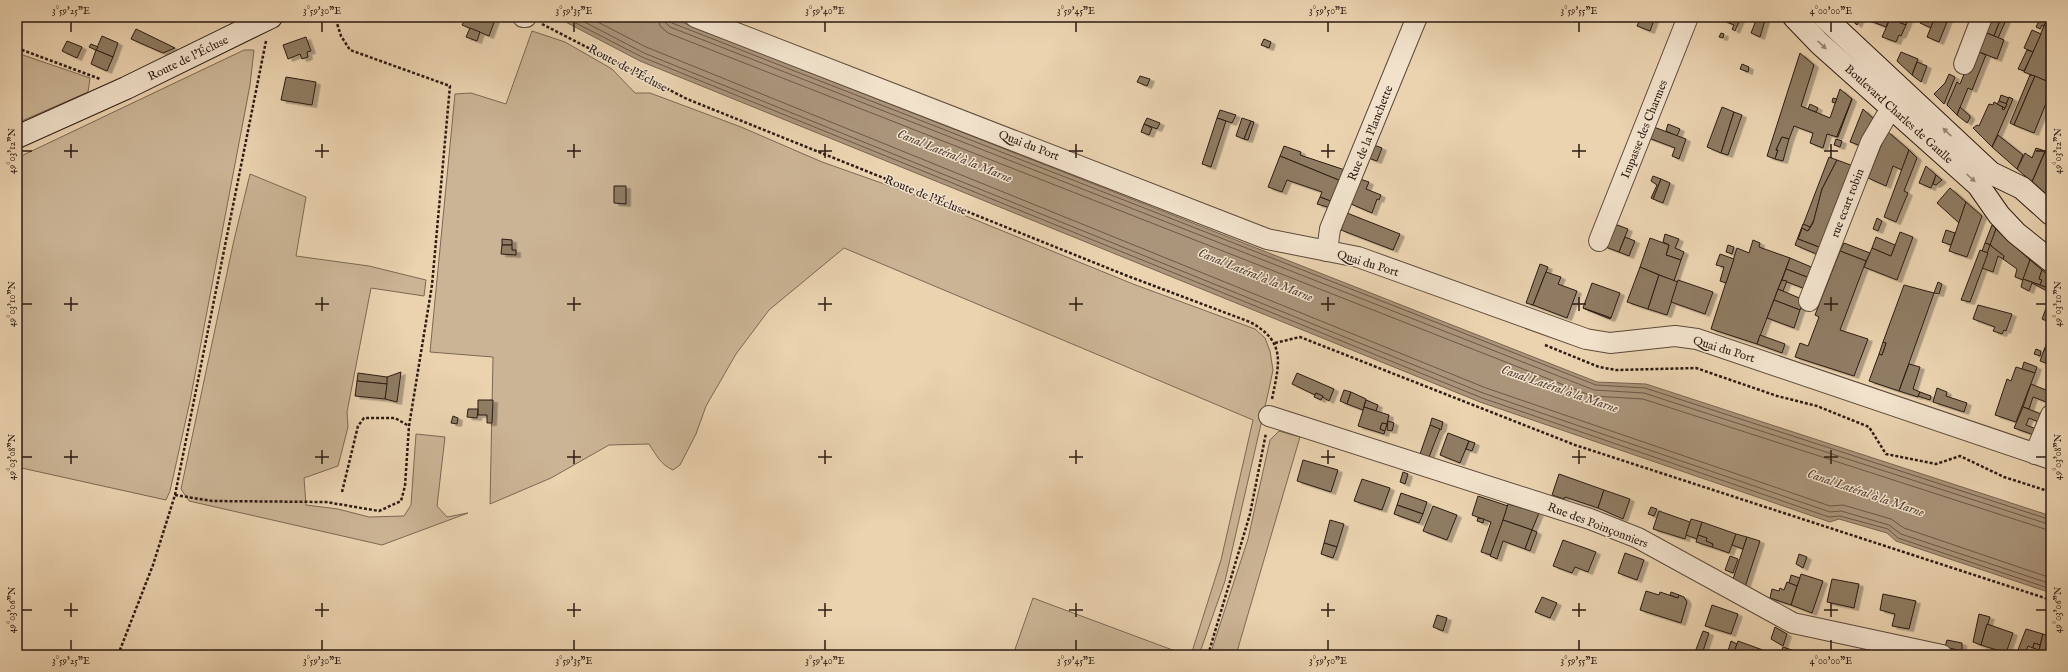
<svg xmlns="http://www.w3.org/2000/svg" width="2068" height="672" viewBox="0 0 2068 672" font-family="'IM FELL English',serif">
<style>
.green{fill:#cbb495;stroke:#7c6854}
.water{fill:#aa947a;stroke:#786450}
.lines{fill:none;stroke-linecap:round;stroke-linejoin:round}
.shore{stroke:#6b5846;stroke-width:1}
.building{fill:#8f7b64;stroke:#2c1b12;filter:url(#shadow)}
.minor-casing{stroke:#5c493a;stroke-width:22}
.secondary-casing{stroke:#2c1b12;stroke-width:24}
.path{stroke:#2c1b12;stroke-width:2.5;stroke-dasharray:3 2;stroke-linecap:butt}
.minor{stroke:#f2e2cc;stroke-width:20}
.secondary{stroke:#f2e2cc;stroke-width:22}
.oneway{fill:#998878}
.ticks{fill:none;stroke:#2c1b12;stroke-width:1.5}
.labels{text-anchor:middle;stroke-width:3;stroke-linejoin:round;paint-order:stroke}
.street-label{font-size:12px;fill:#2c1b12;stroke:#f2e2cc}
.water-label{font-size:13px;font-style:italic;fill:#584536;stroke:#f2e2cc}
.neatline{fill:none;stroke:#2c1b12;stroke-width:1.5}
.ticks-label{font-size:10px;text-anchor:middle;fill:#2c1b12}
</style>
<defs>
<filter id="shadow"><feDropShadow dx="4.5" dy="2.5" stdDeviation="0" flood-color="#0004"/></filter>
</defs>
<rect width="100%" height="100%" fill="#ebd3b0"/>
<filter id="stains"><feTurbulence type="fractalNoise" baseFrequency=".005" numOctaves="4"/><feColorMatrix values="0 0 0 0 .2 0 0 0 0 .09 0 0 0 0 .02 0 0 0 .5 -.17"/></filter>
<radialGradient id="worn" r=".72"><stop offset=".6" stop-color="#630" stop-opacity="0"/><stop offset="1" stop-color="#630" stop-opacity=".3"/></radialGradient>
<g class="green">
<path d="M532,31L565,42L612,69L635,93H650L741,127L822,162L907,192L1133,284L1255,329L1265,338L1270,351L1273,370L1269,389L1225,581L1199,655H1191L1221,560L1253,420L844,248L769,310L736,354L706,406L696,434L680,465L673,470C660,464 657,456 649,444L609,445L551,478L490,504L493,357L430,352L455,94L471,93L506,104Z"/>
<polygon points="244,50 254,50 250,85 190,401 170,491 166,500 17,467 17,158"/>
<polygon points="17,53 90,78 88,92 17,123"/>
<polygon points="250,174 306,197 296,256 369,266 426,280 424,296 371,288 347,412 348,427 338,466 304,478 306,505 338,509 369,517 404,516 411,505 416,434 445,437 437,506 447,517 468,513 382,545 189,501 181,489 234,240"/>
<polygon points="1279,431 1300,437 1236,655 1210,655 1248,539 1270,440"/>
<polygon points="1033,598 1186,655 1013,655"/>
</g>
<polygon class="water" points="556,17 669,17 1597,382 1646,384 2051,516 2051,593 1896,541 1887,533 1839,519 1830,522 1480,402 640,61"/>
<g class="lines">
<g class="shore">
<polyline points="564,17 642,57 1482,398 1829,517 1840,516 1888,529 1898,538 2051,589"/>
<polyline points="575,17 644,53 1483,393 1830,512 1841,511 1889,525 1901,534 2051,584"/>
<polyline points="588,17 646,47 1486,388 1830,506 1843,505 1891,519 1904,528 2051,578"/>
<polyline points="658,17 660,26 668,33 1592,396 1643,399 2051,531"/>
<polyline points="664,17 666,23 670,27 1594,390 1644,393 2051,525"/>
<polyline points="669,17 672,23 1596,385 1645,388 2051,520"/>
</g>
</g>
<g class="building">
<polygon points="466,17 488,17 495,20 489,36 462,25"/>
<polygon points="1641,17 1654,20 1650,31 1637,26"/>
<polygon points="1645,17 1655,17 1654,20"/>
<polygon points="1716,17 1731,17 1729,23"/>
<polygon points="1731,17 1741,17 1735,31 1732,29 1734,25 1729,23"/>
<polygon points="1750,17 1766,17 1760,37 1751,33 1755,23"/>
<polygon points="1848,17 1861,17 1857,25"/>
<polygon points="1866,17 1890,17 1886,27 1865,19"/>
<polygon points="1890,17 1907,17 1909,18 1906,25 1890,19"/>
<polygon points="1922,17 1935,17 1933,22"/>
<polygon points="1922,17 1933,22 1931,28 1920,23"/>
<polygon points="1935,17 1949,17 1939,42 1927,37"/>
<polygon points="1988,17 2001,18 1994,36 1982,31"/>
<polygon points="2041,17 2048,17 2044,26 2042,25 2040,29 2036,27"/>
<polygon points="2048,17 2051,17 2051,83 2024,72"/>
<polygon points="2001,18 2006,20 1998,38 1994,36"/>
<polygon points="1890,19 1906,25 1901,36 1899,35 1896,42 1882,37"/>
<polygon points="470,28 480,32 477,41 466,37"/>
<polygon points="136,29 175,48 163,53 131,39"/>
<polygon points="2032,30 2041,34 2033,52 2024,48"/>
<polygon points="1982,31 2004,40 1997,59 1974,50"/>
<polygon points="1721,33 1724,34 1723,38 1719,37"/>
<polygon points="102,36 118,43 113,57 96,50"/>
<polygon points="306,37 311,51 307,52 308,57 302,59 300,54 288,59 283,45"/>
<polygon points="1264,39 1271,42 1269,48 1261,45"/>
<polygon points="67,41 82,47 77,58 62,51"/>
<polygon points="91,44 98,47 96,50 89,47"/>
<polygon points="96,50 113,57 107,71 91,64"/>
<polygon points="1974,50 1986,55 1972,90 1968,88 1957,115 1947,105 1957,82 1960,84"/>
<polygon points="2027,50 2033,52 2024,71 2018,69"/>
<polygon points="1901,52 1918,59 1912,75 1897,61"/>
<polygon points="1800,53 1814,65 1801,106 1830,118 1840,89 1852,99 1837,137 1827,134 1823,148 1810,143 1813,133 1794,126 1789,139 1782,137 1776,150 1778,150 1775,159 1767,156"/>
<polygon points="1917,62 1927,66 1921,82 1912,75"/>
<polygon points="1742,64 1749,67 1748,72 1740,69"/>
<polygon points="1949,74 1955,77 1944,104 1934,94 1945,83"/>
<polygon points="2030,75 2035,76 2014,125 2010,123"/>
<polygon points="1140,76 1150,79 1147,86 1137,82"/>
<polygon points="2035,76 2051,83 2051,91 2034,133 2014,125"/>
<polygon points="286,77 316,82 312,105 281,100"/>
<polygon points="2051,91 2051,105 2046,104"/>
<polygon points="2001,95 2009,98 2006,104 1999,101"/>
<polygon points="2009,97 2013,99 1992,147 1973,128 1977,125 1979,126 1989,104 1993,105 1994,102 2003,107 2002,109 2004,110"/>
<polygon points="1833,98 1837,99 1835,103 1832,102"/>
<polygon points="1852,99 1838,137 1837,137 1837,136"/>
<polygon points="1999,101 2007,104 2005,108 1997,104"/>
<polygon points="1810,104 1818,108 1816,112 1808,109"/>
<polygon points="1722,107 1734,112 1721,153 1707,147"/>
<polygon points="1960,107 1970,116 1970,118 1967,123 1957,115"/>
<polygon points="1863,109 1875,120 1864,147 1850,142"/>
<polygon points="1220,110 1236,115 1232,123 1217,118"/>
<polygon points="1734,112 1742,115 1728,155 1721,153"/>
<polygon points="1147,118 1160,123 1157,129 1144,124"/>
<polygon points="1217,118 1226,121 1211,167 1202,164"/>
<polygon points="1242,118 1251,121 1244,139 1236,136"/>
<polygon points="1251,121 1254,122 1248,140 1244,139"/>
<polygon points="1144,124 1152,128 1149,135 1141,132"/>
<polygon points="1668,124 1680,129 1677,136 1666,131"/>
<polygon points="1651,126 1686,139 1679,159 1672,156 1675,148 1646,137"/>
<polygon points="1887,131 1909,150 1902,170 1893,166 1886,186 1868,178"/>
<polygon points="1998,135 2023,155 2017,169 1992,147"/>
<polygon points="1782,137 1789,139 1783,161 1775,159 1778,150 1776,150"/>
<polygon points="1836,139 1842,141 1840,147 1834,145"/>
<polygon points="1374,145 1382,148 1377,161 1368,158"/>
<polygon points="1284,146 1301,152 1300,155 1345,170 1341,181 1280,156"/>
<polygon points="2036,148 2045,151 2032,182 2017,169 2025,153 2032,158"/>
<polygon points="1909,150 1917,158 1904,191 1908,193 1896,222 1884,217"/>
<polygon points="2045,152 2051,154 2051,166 2048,174 2051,177 2051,188 2046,196 2032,182"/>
<polygon points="1280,156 1341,181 1333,202 1320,197 1322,192 1287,180 1282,192 1268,187"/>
<polygon points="1829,157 1837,160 1822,189 1814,220 1810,227 1803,225"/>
<polygon points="1837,160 1856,167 1824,249 1798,239 1802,228 1808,231 1813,223 1822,189"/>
<polygon points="1926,166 1936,175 1931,188 1919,183"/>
<polygon points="1936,175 1942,180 1936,185 1933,184"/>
<polygon points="1653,176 1661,179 1653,199 1651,198 1657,185 1651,181"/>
<polygon points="1360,179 1369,182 1366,189 1381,195 1379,200 1377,199 1372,213 1351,204"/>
<polygon points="1661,179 1670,183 1663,203 1653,199"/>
<polygon points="614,186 626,186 626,204 614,203"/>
<polygon points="1950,188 1966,202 1959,223 1937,203"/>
<polygon points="1320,197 1333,202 1331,208 1317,204"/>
<polygon points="1966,202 1982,216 1967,257 1949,251"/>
<polygon points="1347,213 1400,234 1393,250 1341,230"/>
<polygon points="1877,218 1882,221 1878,231 1873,229"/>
<polygon points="1612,223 1628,229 1619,252 1603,246"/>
<polygon points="1803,224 1810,227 1808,231 1802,228 1798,239 1824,249 1821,256 1795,245"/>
<polygon points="1992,225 1996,229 1991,245 1985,243"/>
<polygon points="1996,229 2030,260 2023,280 2015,277 2017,269 2003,259 2004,256 1990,245"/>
<polygon points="1946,230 1955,233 1951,245 1942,242"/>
<polygon points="1900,232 1913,237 1897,280 1864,267 1872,248 1891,256"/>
<polygon points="1665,234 1679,239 1675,248 1684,252 1681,260 1666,255 1669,245 1663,242"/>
<polygon points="1625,237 1635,241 1629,256 1619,252"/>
<polygon points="1876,237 1895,245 1891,256 1872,248"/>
<polygon points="1650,238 1669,245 1666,255 1681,260 1674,281 1640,267"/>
<polygon points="502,239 512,240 512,245 502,245"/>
<polygon points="1753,240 1760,243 1759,247 1790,258 1757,344 1711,329 1737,248 1749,253"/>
<polygon points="1844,243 1870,253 1866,261 1840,251"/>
<polygon points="1985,243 1991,245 1988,253 1982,251"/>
<polygon points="502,245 512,245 512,250 516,250 516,255 501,254"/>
<polygon points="1728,245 1734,247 1732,254 1726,252"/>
<polygon points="1990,245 2004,256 2003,259 1998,256 1993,272 1982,268"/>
<polygon points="1980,250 1988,253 1970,302 1961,300"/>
<polygon points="1840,251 1866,261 1840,330 1868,339 1854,376 1795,357 1800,343 1808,346 1819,317 1815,315"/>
<polygon points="1720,254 1734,259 1726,283 1720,281 1724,267 1716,265"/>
<polygon points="1790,258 1816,269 1812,279 1786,269"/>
<polygon points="2030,260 2042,270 2039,279 2042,280 2040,285 2023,279"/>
<polygon points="1540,264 1548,267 1533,305 1526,303"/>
<polygon points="1640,267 1659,275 1648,309 1627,302"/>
<polygon points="1786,269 1812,279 1808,290 1782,280"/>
<polygon points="2042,270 2051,277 2048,288 2040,285 2042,280 2039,279"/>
<polygon points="1546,272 1561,277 1558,284 1577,291 1567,318 1533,305"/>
<polygon points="1659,275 1678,282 1667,315 1648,309"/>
<polygon points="2023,279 2048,288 2047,291 2032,283 2029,291 2021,287"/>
<polygon points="2051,279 2051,292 2047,289"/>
<polygon points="1678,280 1713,292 1705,314 1671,302"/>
<polygon points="1782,280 1787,281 1783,291 1778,289"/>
<polygon points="1938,282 1942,284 1939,294 1934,293"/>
<polygon points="1592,283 1620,293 1611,318 1583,308"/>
<polygon points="1904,285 1934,293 1899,391 1869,381 1879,354 1882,355 1886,343 1883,342"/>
<polygon points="1778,289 1804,300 1800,310 1774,300"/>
<polygon points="2051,295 2051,323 2042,319"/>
<polygon points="1774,300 1800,310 1794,328 1767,318"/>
<polygon points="1978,305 2012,314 2006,331 2004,330 2002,334 1993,331 1995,327 1973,319"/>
<polygon points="1583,308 1611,318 1610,319"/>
<polygon points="1760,335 1785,344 1782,353 1757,344"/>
<polygon points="2050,335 2051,335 2051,352 2044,350"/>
<polygon points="1883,342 1886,343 1882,355 1879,354"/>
<polygon points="2036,349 2041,351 2040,356 2034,354"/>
<polygon points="2044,350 2051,352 2051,365 2040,361"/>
<polygon points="2024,362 2037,367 2035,373 2022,369"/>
<polygon points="1909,364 1920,367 1913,389 1920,392 1918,397 1899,391"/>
<polygon points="2016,367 2035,373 2016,422 1995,415 2007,379 2011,381"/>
<polygon points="401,372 397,402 385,399 387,377"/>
<polygon points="358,373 387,377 387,384 357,381"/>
<polygon points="1297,373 1334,389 1329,401 1316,393 1315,395 1292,384"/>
<polygon points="357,381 387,384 385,399 355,396"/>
<polygon points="2031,384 2051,392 2049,403 2033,397 2029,409 2023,407"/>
<polygon points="1937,388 1947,392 1946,396 1967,403 1964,412 1933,402"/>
<polygon points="1344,390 1351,392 1347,404 1340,401"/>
<polygon points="1351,392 1366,399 1363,410 1347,404"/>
<polygon points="1920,392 1931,396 1930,400 1918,396"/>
<polygon points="1316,393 1323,396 1321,400 1314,397"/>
<polygon points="478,400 493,400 492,423 487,423 487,415 478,415"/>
<polygon points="1366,400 1378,405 1376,411 1364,407"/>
<polygon points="1364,407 1389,415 1387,424 1382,423 1380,429 1385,431 1384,434 1358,426"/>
<polygon points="2023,407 2044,415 2041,423 2029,418 2026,425 2039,430 2037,436 2014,428"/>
<polygon points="468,409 478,409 477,418 467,417"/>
<polygon points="453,416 458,418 457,424 451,423"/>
<polygon points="1432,418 1443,422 1441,430 1430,425"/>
<polygon points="1388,421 1394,423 1392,431 1387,430"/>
<polygon points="1382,423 1387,424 1385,431 1380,429"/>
<polygon points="1430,425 1440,429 1429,457 1420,454"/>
<polygon points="1448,433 1469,441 1460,463 1440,455"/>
<polygon points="1469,441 1475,443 1472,451 1466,449"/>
<polygon points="1303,460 1338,470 1331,492 1297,481"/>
<polygon points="1403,472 1408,474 1405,484 1400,482"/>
<polygon points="1559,474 1604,490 1598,508 1565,497 1564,499 1552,495"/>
<polygon points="1362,479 1390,488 1382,510 1354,501"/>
<polygon points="1604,490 1630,499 1623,519 1598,508"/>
<polygon points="1401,493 1427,502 1423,514 1397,505"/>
<polygon points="1478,496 1508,506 1491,555 1481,552 1491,522 1472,515"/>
<polygon points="1508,504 1539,513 1532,530 1503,520"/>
<polygon points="1397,505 1423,514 1419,523 1394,514"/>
<polygon points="1433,506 1457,515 1447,540 1423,531"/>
<polygon points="1651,507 1657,509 1654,516 1648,514"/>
<polygon points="1659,511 1690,522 1685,539 1653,529"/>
<polygon points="1478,518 1484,519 1483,523 1477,521"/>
<polygon points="1691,519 1702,522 1697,539 1686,535"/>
<polygon points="1330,520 1344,524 1337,547 1324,543"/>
<polygon points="1503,520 1532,530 1525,549 1503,541 1497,559 1490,556"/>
<polygon points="1702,522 1736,534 1729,553 1712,547 1713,544 1706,541 1707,538 1698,535"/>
<polygon points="1532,530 1537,532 1530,551 1525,549"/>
<polygon points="1736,534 1747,537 1743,549 1732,545"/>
<polygon points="1698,535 1707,538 1706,541 1713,544 1712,547 1696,542"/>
<polygon points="1747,537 1760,541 1745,587 1733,579"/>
<polygon points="1563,540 1596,552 1588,572 1575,567 1572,573 1553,566"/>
<polygon points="1324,543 1337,547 1333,558 1321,554"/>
<polygon points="1625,553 1644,560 1637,580 1618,573"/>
<polygon points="1799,554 1807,557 1803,568 1796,564"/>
<polygon points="1730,556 1738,559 1733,573 1725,570"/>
<polygon points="1801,574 1823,581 1812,613 1791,605"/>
<polygon points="1791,575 1800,578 1797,586 1789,583"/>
<polygon points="1832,579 1859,584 1854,608 1827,602"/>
<polygon points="1787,582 1797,586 1791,605 1770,598 1772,589 1779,591 1780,588 1784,590"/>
<polygon points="1646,591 1659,595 1660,592 1678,598 1679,595 1684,597 1687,602 1681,623 1640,610"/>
<polygon points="1671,592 1679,595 1678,598 1670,595"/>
<polygon points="1883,594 1916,601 1909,629 1892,626 1895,614 1880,610"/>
<polygon points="1542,597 1557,603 1550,618 1535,612"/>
<polygon points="1712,605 1738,614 1731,634 1705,626"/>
<polygon points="1979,614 1990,617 1981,645 1973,642"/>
<polygon points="1437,615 1447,618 1443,631 1433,627"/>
<polygon points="1987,624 2013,633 2006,653 1981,645"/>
<polygon points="1775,627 1787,634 1783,646 1771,639"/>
<polygon points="2026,629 2043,634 2040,645 2034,643 2033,648 2028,646 2025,655 2016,655"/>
<polygon points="1703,631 1709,633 1702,654 1695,652"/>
<polygon points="2043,634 2051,637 2051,647 2048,655 2038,655"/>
<polygon points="1947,640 1962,643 1962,651 1945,647"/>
<polygon points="1731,641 1737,644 1734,653 1728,651"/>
<polygon points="1738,641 1771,653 1770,655 1733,655"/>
<polygon points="2034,643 2040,645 2039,650 2033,648"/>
<polygon points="1783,647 1795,651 1794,653 1799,655 1780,655"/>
<polygon points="1686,651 1694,654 1693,655 1684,655"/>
<polygon points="1728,651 1734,653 1733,655 1726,655"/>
<polygon points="1795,651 1806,655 1799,655 1794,653"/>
</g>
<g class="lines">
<defs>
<g id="minor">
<polyline points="523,17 526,17"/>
<polyline points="695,17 1267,239 1358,257 1586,339 1610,343 1675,336 1697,339 2051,459"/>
<polyline points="1964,64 1982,17"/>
<polyline points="1599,241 1688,17"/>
<polyline points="1327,251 1330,229 1417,17"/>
<polyline points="1809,301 1871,142 1891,108"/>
<polyline points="1269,416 1590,519 1638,538 1793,623 1942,655"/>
<polyline points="2035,454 2051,415"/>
</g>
<g id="secondary">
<polyline points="1794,17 1819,43 1978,185 1999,215 2016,233 2051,261"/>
<polyline points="1824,17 1991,173 2022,188 2051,214"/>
<polyline points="17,137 126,88 271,17"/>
</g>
</defs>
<use href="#minor" class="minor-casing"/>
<use href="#secondary" class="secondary-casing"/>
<g class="path">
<path d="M542,24L687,99L1125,275L1250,322C1287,342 1279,364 1272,399"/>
<polyline points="17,48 100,79"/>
<polyline points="1275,343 1300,337 1575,445 2051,600"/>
<polyline points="1545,345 1599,367 1616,370 1696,368 1777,396 1817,406 1869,427 1886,454 1936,464 1960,456 2004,477 2051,492"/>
<polyline points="342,492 358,426 364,418 395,418 409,426"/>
<polyline points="175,495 212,501 326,502 379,511 401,501 405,486 409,426 432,285 450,86 350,50 341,36 335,17"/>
<polyline points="118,655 153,565 175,495 266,41"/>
<polyline points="1208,655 1250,514 1266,433"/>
</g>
<use href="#minor" class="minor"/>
<use href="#secondary" class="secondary"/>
</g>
<defs><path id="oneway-solid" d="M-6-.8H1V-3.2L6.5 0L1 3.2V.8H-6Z"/></defs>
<g class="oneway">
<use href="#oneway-solid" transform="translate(1822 45) rotate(43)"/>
<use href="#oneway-solid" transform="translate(1947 132) rotate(-137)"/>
<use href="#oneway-solid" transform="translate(1971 178) rotate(42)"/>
</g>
<path class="ticks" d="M71,22V32M322,22V32M574,22V32M825,22V32M1076,22V32M1328,22V32M1579,22V32M1831,22V32M71,144V158M322,144V158M574,144V158M825,144V158M1076,144V158M1328,144V158M1579,144V158M1831,144V158M22,151H32M64,151H78M315,151H329M567,151H581M818,151H832M1069,151H1083M1321,151H1335M1572,151H1586M1824,151H1838M2036,151H2046M71,297V311M322,297V311M574,297V311M825,297V311M1076,297V311M1328,297V311M1579,297V311M1831,297V311M22,304H32M64,304H78M315,304H329M567,304H581M818,304H832M1069,304H1083M1321,304H1335M1572,304H1586M1824,304H1838M2036,304H2046M71,450V464M322,450V464M574,450V464M825,450V464M1076,450V464M1328,450V464M1579,450V464M1831,450V464M22,457H32M64,457H78M315,457H329M567,457H581M818,457H832M1069,457H1083M1321,457H1335M1572,457H1586M1824,457H1838M2036,457H2046M71,603V617M322,603V617M574,603V617M825,603V617M1076,603V617M1328,603V617M1579,603V617M1831,603V617M22,610H32M64,610H78M315,610H329M567,610H581M818,610H832M1069,610H1083M1321,610H1335M1572,610H1586M1824,610H1838M2036,610H2046M71,640V650M322,640V650M574,640V650M825,640V650M1076,640V650M1328,640V650M1579,640V650M1831,640V650"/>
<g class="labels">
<g class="street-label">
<text transform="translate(188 58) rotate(-26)" y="4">Route de l'Écluse</text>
<text transform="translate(628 68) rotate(28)" y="4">Route de l'Écluse</text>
<text transform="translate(1899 114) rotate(42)" y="4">Boulevard Charles de Gaulle</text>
<text transform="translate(1644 129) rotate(-68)" y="4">Impasse des Charmes</text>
<text transform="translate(1370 133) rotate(-68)" y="4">Rue de la Planchette</text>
<text transform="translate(1029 145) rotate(21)" y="4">Quai du Port</text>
<text transform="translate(926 195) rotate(22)" y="4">Route de l'Écluse</text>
<text transform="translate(1847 203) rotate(-69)" y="4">rue ecart robin</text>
<text transform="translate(1368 263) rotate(17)" y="4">Quai du Port</text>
<text transform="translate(1724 349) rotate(17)" y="4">Quai du Port</text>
<text transform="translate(1598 525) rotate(21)" y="4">Rue des Poinçonniers</text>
</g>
<g class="water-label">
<text transform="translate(955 155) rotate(22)" y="5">Canal Latéral à la Marne</text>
<text transform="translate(1256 274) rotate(22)" y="5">Canal Latéral à la Marne</text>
<text transform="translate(1560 388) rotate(19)" y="5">Canal Latéral à la Marne</text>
<text transform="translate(1866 492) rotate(19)" y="5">Canal Latéral à la Marne</text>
</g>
</g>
<rect width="2068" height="672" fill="none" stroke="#ebd3b0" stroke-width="44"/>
<rect x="22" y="22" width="2024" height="628" class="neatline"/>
<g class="ticks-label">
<text x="71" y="14">3°59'25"E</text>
<text x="322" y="14">3°59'30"E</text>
<text x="574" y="14">3°59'35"E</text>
<text x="825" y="14">3°59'40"E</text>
<text x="1076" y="14">3°59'45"E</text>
<text x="1328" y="14">3°59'50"E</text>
<text x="1579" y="14">3°59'55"E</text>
<text x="1831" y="14">4°00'00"E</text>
<text transform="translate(11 151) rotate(-90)" y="4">49°03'12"N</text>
<text transform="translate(2057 151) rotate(-90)" y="4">49°03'12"N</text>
<text transform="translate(11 304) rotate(-90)" y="4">49°03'10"N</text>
<text transform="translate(2057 304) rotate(-90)" y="4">49°03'10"N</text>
<text transform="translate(11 457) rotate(-90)" y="4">49°03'08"N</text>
<text transform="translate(2057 457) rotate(-90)" y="4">49°03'08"N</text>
<text transform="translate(11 610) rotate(-90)" y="4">49°03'06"N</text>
<text transform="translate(2057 610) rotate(-90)" y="4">49°03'06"N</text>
<text x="71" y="664">3°59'25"E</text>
<text x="322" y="664">3°59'30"E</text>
<text x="574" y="664">3°59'35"E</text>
<text x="825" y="664">3°59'40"E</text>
<text x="1076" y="664">3°59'45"E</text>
<text x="1328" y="664">3°59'50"E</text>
<text x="1579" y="664">3°59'55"E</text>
<text x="1831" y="664">4°00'00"E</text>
</g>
<rect width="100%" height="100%" filter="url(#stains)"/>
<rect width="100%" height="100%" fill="url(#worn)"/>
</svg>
